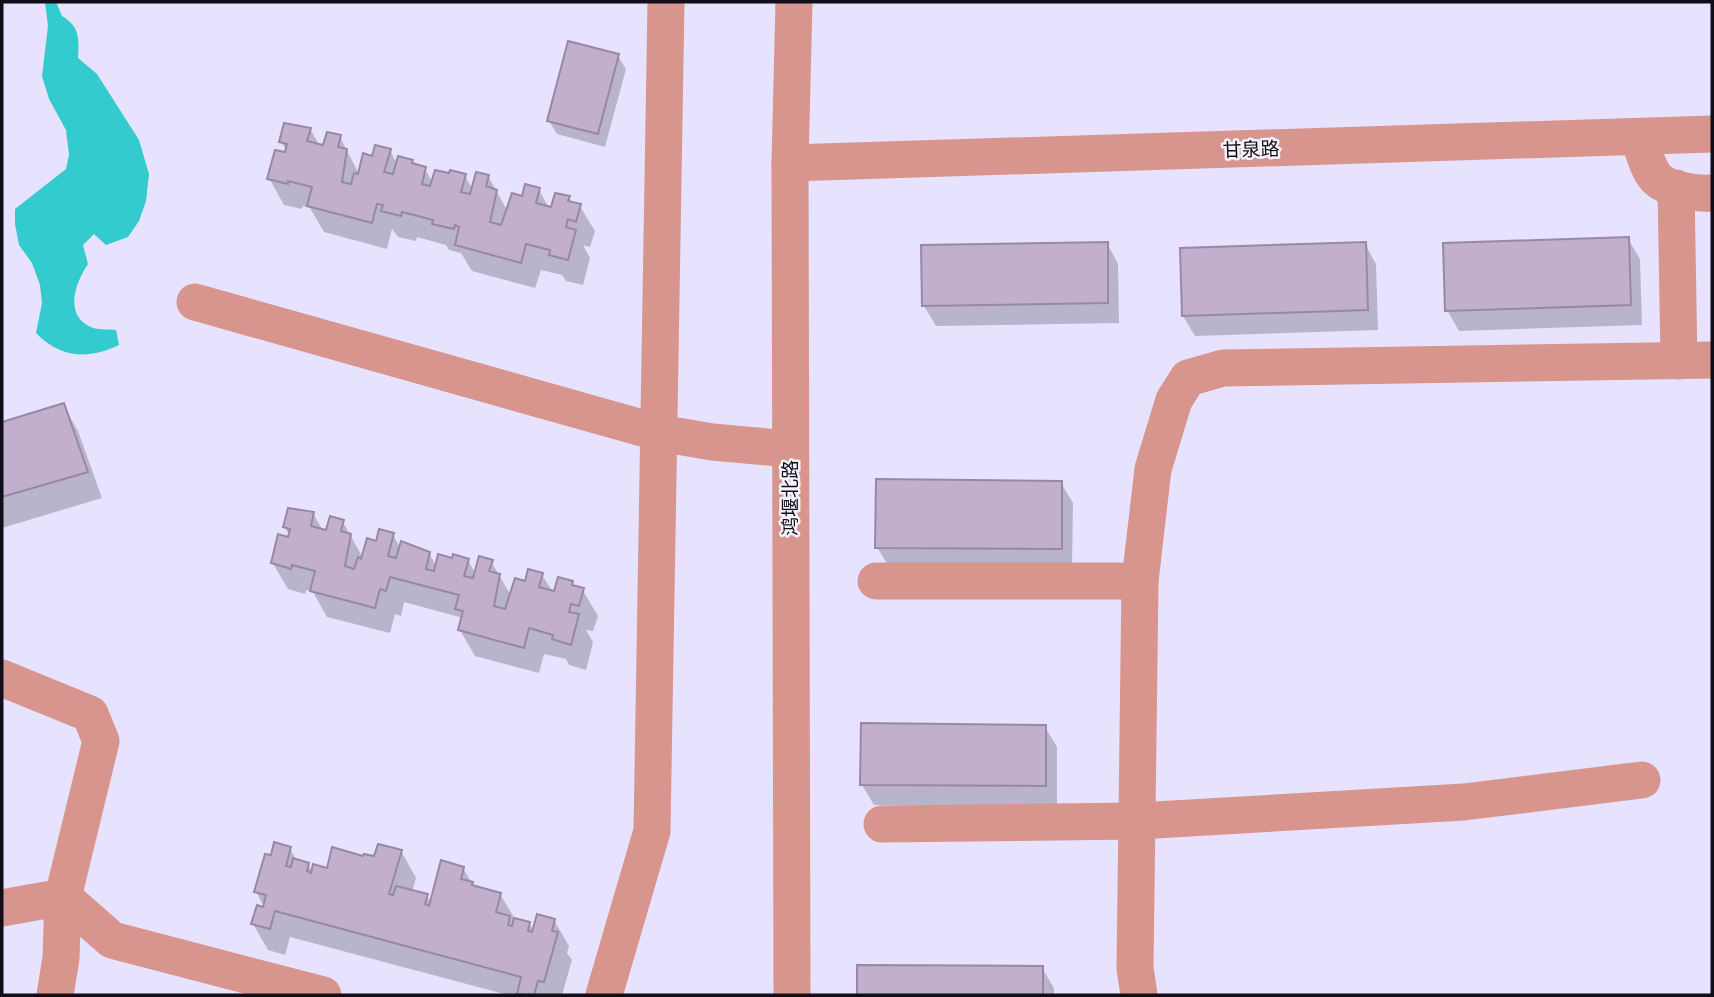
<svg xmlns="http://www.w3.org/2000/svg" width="1714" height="997" viewBox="0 0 1714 997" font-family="Georgia,'Noto Sans SC',serif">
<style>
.water{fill:#33cbce}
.shadow{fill:#0003}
.building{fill:#c1afcd;stroke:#9988a5;stroke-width:2}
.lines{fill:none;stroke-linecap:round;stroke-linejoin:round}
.minor{stroke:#d7958d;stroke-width:37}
.labels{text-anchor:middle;stroke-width:5;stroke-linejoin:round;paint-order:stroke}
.street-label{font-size:19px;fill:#110e19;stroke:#f4f2fa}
</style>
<rect width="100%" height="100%" fill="#e7e2fe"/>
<path class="water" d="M45,2H56L62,16C80,27 79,38 78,58L97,74L139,140L149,174L146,201L139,221L128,237L106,245L94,234L83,245L88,264C75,283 63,317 93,328C99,330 109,329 116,330L119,345C88,360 60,358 36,333L42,303L40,285L32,263L19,245L15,224V209L66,169L69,155L66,130L49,99L42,76L48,26Z"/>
<g class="shadow">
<polygon points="618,56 626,69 605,147 557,134 549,121"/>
<polygon points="310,129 320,146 340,137 359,174 374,158 390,150 397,164 412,162 414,165 425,169 433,183 465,176 473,190 488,176 508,212 523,198 539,190 549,208 569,198 572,203 579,205 595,231 590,247 583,245 590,258 583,285 566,281 562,275 541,270 535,288 472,271 461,253 449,250 446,245 417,237 416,241 398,237 392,229 387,249 324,232 310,208 303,206 302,209 284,205 269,178 286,154 287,151 281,142"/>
<polygon points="1628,239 1640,259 1642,325 1459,331 1447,310"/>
<polygon points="1107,243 1118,264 1119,323 936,326 924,306"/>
<polygon points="1365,244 1376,264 1378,330 1195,336 1183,316"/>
<polygon points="63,405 78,431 102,498 2,528 2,423"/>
<polygon points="1061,483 1073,503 1072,568 889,567 877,547"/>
<polygon points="313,513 323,531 343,522 363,558 377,543 393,535 401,549 429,553 436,566 468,561 476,574 491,561 511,596 526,583 542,575 553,592 572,583 575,588 582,589 598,616 593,631 586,630 593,642 586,670 569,665 566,659 544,654 539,673 475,656 460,630 463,618 404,602 401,616 395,614 390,633 327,617 313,592 306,590 305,594 288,589 272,562 289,539 290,536 284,526"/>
<polygon points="1045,727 1057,747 1057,806 874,805 862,785"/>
<polygon points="290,849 297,861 308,864 313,873 364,858 375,858 401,851 416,878 412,892 427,896 431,904 463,868 474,887 500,894 515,919 529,923 534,932 554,920 569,946 567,953 572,960 562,995 508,995 290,937 285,955 268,950 253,924 266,910 256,892 272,857"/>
<polygon points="859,967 1042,968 1054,988 1054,995 859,995"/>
</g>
<g class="building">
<polygon points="568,41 619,54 598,134 547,121"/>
<polygon points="284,123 311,128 307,141 323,145 327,132 341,135 338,147 347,149 342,182 351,184 354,173 358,174 363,153 372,156 375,145 391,149 384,172 393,174 398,156 413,160 412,163 426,167 422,184 430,186 435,170 449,173 450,170 466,174 461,192 470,194 476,172 489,175 486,186 497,190 490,222 501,225 512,193 522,196 525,184 540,188 536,203 551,207 555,193 570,196 568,201 581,204 576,222 568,219 566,227 576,230 568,260 549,255 550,250 526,244 521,263 455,245 459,227 455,225 454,229 432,224 433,220 402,212 401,216 381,211 383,205 377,204 372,223 307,206 312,187 288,181 288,184 267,179 275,150 285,152 287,144 279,142"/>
<polygon points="1629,237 1631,305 1445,311 1443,243"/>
<polygon points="1108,242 1108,303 922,306 921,245"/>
<polygon points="1366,242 1368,310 1182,316 1180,248"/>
<polygon points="64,403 88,472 2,497 2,422"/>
<polygon points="876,479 1062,481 1062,549 875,548"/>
<polygon points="288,508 314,512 311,526 326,530 330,516 344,520 341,531 351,534 345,566 354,569 358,557 361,559 367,538 376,541 379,529 394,533 388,556 396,558 401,541 430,552 426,569 434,571 438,554 452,558 453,554 469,559 464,576 473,578 479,556 493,560 489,571 500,574 494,606 505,609 515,578 525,581 528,569 543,573 539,587 554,591 558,577 573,581 572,585 584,588 579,606 571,604 569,612 579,614 571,645 552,639 553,635 529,628 524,648 458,630 463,611 455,609 459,595 390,577 386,591 380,589 375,608 310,591 315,571 292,565 291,569 271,563 278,534 288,537 290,529 283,527"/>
<polygon points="861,723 1046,725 1046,786 860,785"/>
<polygon points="274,842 291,847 286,866 291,867 293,858 309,863 307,871 311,873 313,864 327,868 332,847 363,856 364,854 374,856 378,844 402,850 389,894 393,895 396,886 428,894 425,904 429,906 441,860 464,867 461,879 473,882 472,885 501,893 496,912 510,916 508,925 512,926 514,918 530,922 528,931 532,932 537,914 555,919 552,931 558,932 544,982 538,981 534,995 517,994 521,977 275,911 270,929 251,924 257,905 263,907 266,895 254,892 265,854 271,855"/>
<polygon points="857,965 1043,966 1043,995 857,995"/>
</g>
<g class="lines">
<g class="minor">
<path d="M1639,137C1643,150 1647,168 1657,179C1668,190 1697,194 1712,193"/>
<polyline points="790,163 1712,134"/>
<polyline points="1676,188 1679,361"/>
<polyline points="195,302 660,433 712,442 790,449"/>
<polyline points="876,581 1140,581"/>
<polyline points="2,678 90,714 101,741 63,897 61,958 55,995"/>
<polyline points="882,824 1138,821 1464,802 1642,780"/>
<polyline points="2,908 63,897 112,940 323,995"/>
<polyline points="604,995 652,831 666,2"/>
<polyline points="792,995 790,163 794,2"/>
<polyline points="1139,995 1135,968 1140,581 1153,469 1174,400 1188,378 1223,368 1712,360"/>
</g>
</g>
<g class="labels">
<g class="street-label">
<text transform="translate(1251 149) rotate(-2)" y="7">甘泉路</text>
<text transform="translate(790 498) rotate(-90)" y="7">鸿堰北路</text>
</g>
</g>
<rect width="1714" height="997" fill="none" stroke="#110e19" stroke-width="7"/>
</svg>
